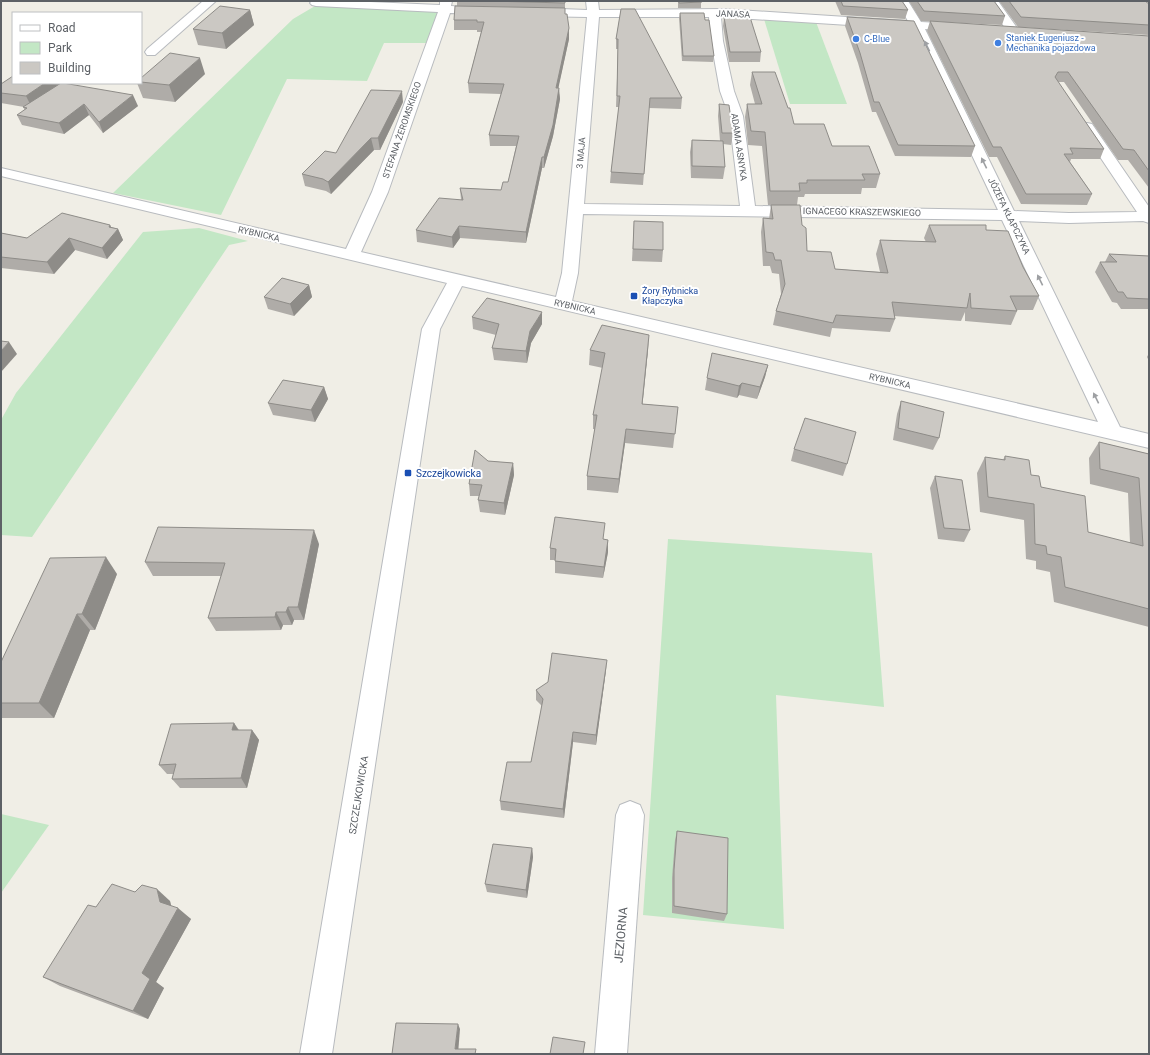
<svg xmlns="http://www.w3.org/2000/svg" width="1150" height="1055" viewBox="0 0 1150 1055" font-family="Roboto,sans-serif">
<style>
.green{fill:#c3e7c5}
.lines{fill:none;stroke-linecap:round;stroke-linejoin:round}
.minor-casing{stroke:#b8bbbf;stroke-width:2}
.minor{fill:#fff;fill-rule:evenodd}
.wall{fill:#afaca8}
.shaded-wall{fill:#8e8c88}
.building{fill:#cbc8c3;stroke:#8e8c88}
.oneway{fill:#9ea0a3}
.shop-dot{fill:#3f7fe0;stroke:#fff;stroke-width:1.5}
.transit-dot{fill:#1a4fb4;stroke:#fff;stroke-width:1.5}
.labels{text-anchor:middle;stroke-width:4;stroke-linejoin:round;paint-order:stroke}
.far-street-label{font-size:9px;fill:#5d6166;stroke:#fff}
.far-shop-label{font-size:9px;fill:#366cbe;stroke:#fff;text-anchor:start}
.far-transit-label{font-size:9px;fill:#164399;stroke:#fff;text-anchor:start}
.transit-label{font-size:10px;fill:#164399;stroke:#fff;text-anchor:start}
.street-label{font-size:10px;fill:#5d6166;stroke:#fff}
.near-street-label{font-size:12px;fill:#5d6166;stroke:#fff}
</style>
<rect width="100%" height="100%" fill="#f0eee6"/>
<g class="green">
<polygon points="315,6 439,12 426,43 384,43 367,81 287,79 221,215 113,193 293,19"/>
<polygon points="764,19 816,22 847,104 790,104"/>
<polygon points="199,228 248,241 229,245 32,537 1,535 1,420 16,393 143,232"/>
<polygon points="668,539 872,553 884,707 776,695 784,929 643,915"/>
<polygon points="1,814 49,825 1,893"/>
</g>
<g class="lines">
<defs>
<g id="minor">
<polygon points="203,1 216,1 155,55 147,55 145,52 147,49"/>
<path d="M312,1H347L440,5V1H452L451,6L485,8L489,9L491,11L489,13L485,14L450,13L388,192L361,252L556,297L562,273L587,17L535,16L531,14L529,12L531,10L535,8L587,10L586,1H598L599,10L723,9L908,21L896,1H908L921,22L958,24L962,25L964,28L962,31L958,32L925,29L1014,211L1069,213L1137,212L1080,127L1082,124L1087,123L1092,124L1149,207V223L1143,221L1069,223L1019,221L1120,427L1149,434V448L462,286L440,329L332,1054H300L422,329L447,283L1,176V168L346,249L372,192L438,12L316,6L312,5L310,3ZM599,17H709L711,41L720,91L729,116L740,206L584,204ZM721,17L912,29L998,210L755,206L743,116L734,91L723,41ZM583,214L1002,220L1098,422L572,301L578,273Z"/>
<polygon points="986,1 998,1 1020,32 1018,35 1010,35"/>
<polygon points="630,801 640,805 644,815 627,1054 595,1054 616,815 620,805"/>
</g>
</defs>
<use href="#minor" class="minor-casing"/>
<use href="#minor" class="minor"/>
</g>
<g class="wall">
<polygon points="457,1 565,1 565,14 569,28 569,39 558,88 560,99 553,136 544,168 542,168 526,243 460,238 453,248 417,242 416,230 461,200 460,188 501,190 508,182 516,146 490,146 489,135 501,94 469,93 468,83 481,32 477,32 477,30 454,30 454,20 457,6"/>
<rect x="678" y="1" width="23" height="7"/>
<polygon points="835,1 902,1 908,10 905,19 841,15"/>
<polygon points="909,1 994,1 1005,16 1002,25 921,21"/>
<polygon points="999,1 1145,1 1149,4 1149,35 1018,27"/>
<polygon points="621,9 682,98 681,109 649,108 643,185 610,183 611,172 619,107 616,107 618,49 616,49 616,39"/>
<polygon points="250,10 254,25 226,49 198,45 193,29"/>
<polygon points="680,13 714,56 713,62 682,61 679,18"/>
<polygon points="724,17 761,52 760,62 729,62 723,26"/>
<polygon points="847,17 975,146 971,157 895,156 876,112 872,112 858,63 845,26"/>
<polygon points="930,21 1149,36 1149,188 1128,160 1118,160 1064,82 1058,82 1104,149 1100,159 1071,159 1070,162 1092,194 1087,205 1021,204 997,157 989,157 927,31"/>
<polygon points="752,72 794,124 880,174 876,188 862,188 861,194 805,194 804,197 798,197 797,205 768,205 762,146 748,145 745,117 747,104 755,104 750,85"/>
<polygon points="205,74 175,102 143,98 137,83 141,83 141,78"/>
<polygon points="1,84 138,106 103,133 89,115 64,134 22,125 17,115 25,110 23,107 24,107 1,103"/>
<polygon points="403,102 380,150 374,150 331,194 326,191 305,186 302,174 336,153"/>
<polygon points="719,104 733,133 731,145 723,144 725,167 723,179 691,178 690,152 692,140 720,141 718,116"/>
<polygon points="771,205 802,225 807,251 835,269 880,272 876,254 880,240 926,242 924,238 929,225 986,230 1023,267 1039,296 1033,310 1016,310 1017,311 1011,325 965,321 965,312 961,321 894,316 895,319 890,332 832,328 830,337 773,325 776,311 781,294 779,274 772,273 770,266 763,266 761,232 763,218 769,219"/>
<polygon points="634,221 663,250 662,262 632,261"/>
<polygon points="110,225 111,227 118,229 123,240 107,259 75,250 54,274 1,268 1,233 27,238"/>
<polygon points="1109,254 1149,256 1149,309 1121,309 1117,303 1112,302 1095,272 1100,262 1105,262"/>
<polygon points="309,285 312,297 294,316 268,309 264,297"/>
<polygon points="472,317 542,324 531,343 527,363 494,360 492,348 496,335 473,329"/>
<polygon points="590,350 648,350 642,404 678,407 673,448 625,443 618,493 587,490 587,476 595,429 593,429 593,415 603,368 589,365"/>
<polygon points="1149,353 1149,361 1147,357"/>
<polygon points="768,365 765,377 757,399 739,395 737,398 705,390 707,378"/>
<polygon points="324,387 328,399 315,422 273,415 268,403"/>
<polygon points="901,401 939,438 933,450 893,440 897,414"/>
<polygon points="1099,442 1149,454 1149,627 1054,602 1050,572 1036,569 1036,561 1026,559 1024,520 980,512 977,473 985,457 1003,460 1005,456 1031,475 1041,487 1088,532 1130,543 1128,493 1090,484 1089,458"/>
<polygon points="794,449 847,464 843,476 791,461"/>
<polygon points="488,461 513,463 514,475 505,515 480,512 478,500 479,496 470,496 469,484"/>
<polygon points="935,476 970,530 964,542 938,539 930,488"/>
<polygon points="604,539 608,540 608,552 603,578 555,573 555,560 550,560 550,548"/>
<polygon points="319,544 304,620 294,620 292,625 283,625 281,630 216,631 208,618 221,576 153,576 145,562"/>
<polygon points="117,574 95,630 90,630 54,718 1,718 1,662"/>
<polygon points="606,670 596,745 573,742 564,818 501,810 500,801 531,762 542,706 536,700 536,690"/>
<polygon points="234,723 239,730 252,730 259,740 247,788 180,788 172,779 174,774 167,774 159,765"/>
<polygon points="677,831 727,914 724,921 672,913 672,878 675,840"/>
<polygon points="532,848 533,857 527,898 487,892 485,884"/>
<polygon points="135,892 170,901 171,906 191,919 156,982 164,988 148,1019 60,986 43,977"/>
</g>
<g class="shaded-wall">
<polygon points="250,10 254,25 226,49 222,33"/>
<polygon points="569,28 569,39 556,99 556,88"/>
<polygon points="200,58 205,74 175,102 169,85"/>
<polygon points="45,83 65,83 32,108 26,96"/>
<polygon points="559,88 560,99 553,136 544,168 544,157"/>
<polygon points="402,91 403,102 380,150 378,138"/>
<polygon points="133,95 138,106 103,133 99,122"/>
<polygon points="84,104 89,115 64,134 59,123"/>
<polygon points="371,138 374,150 331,194 328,182"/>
<polygon points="542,157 542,168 526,243 526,232"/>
<polygon points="110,225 114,234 118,229 123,240 107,259 102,248"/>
<polygon points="459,226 460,238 453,248 452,237"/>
<polygon points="69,238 75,250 54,274 47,262"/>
<polygon points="309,285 312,297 294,316 290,304"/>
<polygon points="542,312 542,324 531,343 527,363 526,351 530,331"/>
<polygon points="649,335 648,350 641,419 642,404"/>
<polygon points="9,342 17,354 1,372 1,351"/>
<polygon points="768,365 765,377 757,399 760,387"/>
<polygon points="742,383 739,395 737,398 739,386"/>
<polygon points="324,387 328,399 315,422 311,410"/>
<polygon points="626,429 625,443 618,493 619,479"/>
<polygon points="513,463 514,475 505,515 504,503"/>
<polygon points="314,530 319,544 304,620 298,607"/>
<polygon points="608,540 608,552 603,578 604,567"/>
<polygon points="106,557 117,574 95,630 82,614"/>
<polygon points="288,607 294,620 292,625 286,612"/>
<polygon points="276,612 283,625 281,630 275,617"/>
<polygon points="77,614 90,630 54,718 39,703"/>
<polygon points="607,660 606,670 596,745 596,735"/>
<polygon points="234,723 240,733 232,730"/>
<polygon points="252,730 259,740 247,788 241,778"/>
<polygon points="573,732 573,742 564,818 563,809"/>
<polygon points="532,848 533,857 527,898 526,890"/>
<polygon points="157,889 170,901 173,913 160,902"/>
<polygon points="178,908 191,919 156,982 164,988 148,1019 133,1011 142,973"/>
<polygon points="458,1024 460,1029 458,1054 455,1049"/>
</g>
<g class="building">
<polygon points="488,1 565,1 565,3"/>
<polygon points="679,1 701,1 702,2 679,3"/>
<polygon points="841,1 902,1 908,10 843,6"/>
<polygon points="917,1 994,1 1005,16 924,11"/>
<polygon points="1009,1 1145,1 1149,4 1149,25 1021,17"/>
<polygon points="220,6 250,10 222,33 193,29"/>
<polygon points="455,6 565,8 565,14 567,14 569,28 556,88 559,88 553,125 544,157 542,157 526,232 459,226 452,237 416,230 439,198 463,200 460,188 501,190 503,182 508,182 519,136 489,135 504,84 468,83 484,22 477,22 477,20 454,20"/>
<polygon points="621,9 635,9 682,98 650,98 644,174 611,172 620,96 617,96 618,39 616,39"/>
<polygon points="680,13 704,13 705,20 709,20 714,56 683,56"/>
<polygon points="724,17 750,17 761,52 730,52"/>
<polygon points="847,17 914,21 975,146 898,145 879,102 874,102 860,53"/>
<polygon points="930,21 1149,36 1149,171 1134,150 1123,149 1068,72 1058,72 1055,77 1104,149 1070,148 1073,154 1064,154 1092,194 1026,194 1001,147 993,147"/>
<polygon points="170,53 200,58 169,85 141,82 141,78"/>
<polygon points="752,72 775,72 788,108 790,108 794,124 824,124 832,146 869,146 880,174 862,174 865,180 807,180 807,183 799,183 800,191 770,191 765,132 751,131 747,104 762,104"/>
<polygon points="13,76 13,83 45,83 26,96 1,93 1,84"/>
<polygon points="61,83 63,83 133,95 99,122 84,104 59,123 17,115 27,108 23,107"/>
<polygon points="371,90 402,91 378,138 371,138 328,182 323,179 302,174 325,151 336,153"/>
<polygon points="719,104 729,105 733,133 722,133"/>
<polygon points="692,140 723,141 725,167 692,166"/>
<polygon points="771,205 800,205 802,225 806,228 807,251 831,252 835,269 888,273 880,240 936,242 929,225 986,225 986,230 1008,231 1023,267 1039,296 1010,296 1017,311 971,308 970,293 967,308 892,302 895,319 836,315 833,323 776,311 785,284 781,260 775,260 773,253 766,252 763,218 773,219"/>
<polygon points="62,213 110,225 109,227 118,229 102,248 69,238 47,262 1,257 1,233 27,238"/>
<polygon points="634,221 663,222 663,250 633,249"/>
<polygon points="1109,254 1149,256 1149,299 1127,298 1123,292 1118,292 1100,262 1117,262"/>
<polygon points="282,278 309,285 290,304 264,297"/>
<polygon points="487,298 542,312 530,331 526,351 492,348 499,324 472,317"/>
<polygon points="602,325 649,335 642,404 678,407 675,434 626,429 619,479 587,476 597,415 593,415 605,353 590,350"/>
<polygon points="1,341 9,342 1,351"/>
<polygon points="712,353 768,365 760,387 742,383 739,386 707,378"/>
<polygon points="283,380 324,387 311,410 268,403"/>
<polygon points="901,401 944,412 939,438 898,428"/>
<polygon points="805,418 856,432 847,464 794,449"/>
<polygon points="1099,442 1149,454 1149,609 1065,587 1061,557 1047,554 1046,546 1035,544 1034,504 988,497 985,457 1005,460 1005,456 1029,460 1031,475 1039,476 1041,487 1085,496 1088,532 1143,546 1139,478 1100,469"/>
<polygon points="475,450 488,461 513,463 504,503 478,500 482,485 469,484"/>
<polygon points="935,476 962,480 970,530 944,528"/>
<polygon points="555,517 605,523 603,539 608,540 604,567 555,561 556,549 550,548"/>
<polygon points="158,527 314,530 298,607 288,607 286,612 276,612 275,617 208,618 225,563 145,562"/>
<polygon points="106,557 82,614 77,614 39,703 1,703 1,662 50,558"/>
<polygon points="552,653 607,660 596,735 573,732 563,809 500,801 507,762 531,762 543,699 536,690 548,682"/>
<polygon points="234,723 232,730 252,730 241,778 172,779 176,764 159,765 171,724"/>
<polygon points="677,831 728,838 727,914 674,906 674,870"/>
<polygon points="493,844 532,848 526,890 485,884"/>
<polygon points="112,884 135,892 142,885 157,889 160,902 178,908 142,973 150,979 133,1011 43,977 88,905 96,907"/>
<polygon points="396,1023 458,1024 455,1049 476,1049 475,1054 392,1054"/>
<polygon points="553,1037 585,1042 583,1054 550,1054"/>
</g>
<defs><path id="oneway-solid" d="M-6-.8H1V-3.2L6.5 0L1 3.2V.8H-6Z"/></defs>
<g class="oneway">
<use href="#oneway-solid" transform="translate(927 46) rotate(-116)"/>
<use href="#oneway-solid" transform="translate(984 163) rotate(-116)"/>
<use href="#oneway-solid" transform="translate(1040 280) rotate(-116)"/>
<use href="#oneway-solid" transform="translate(1096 398) rotate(-116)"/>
</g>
<g class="shop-dot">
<circle cx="856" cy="39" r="4"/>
<circle cx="998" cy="43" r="4"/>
</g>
<g class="transit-dot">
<rect x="630" y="292" width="8" height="8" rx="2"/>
<rect x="404" y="469" width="8" height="8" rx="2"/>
</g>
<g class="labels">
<g class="far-street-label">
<text transform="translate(733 14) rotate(2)" y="3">JANASA</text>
<text transform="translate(402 130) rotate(-71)" y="3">STEFANA ŻEROMSKIEGO</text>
<text transform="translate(739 147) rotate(82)" y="3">ADAMA ASNYKA</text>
<text transform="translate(581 153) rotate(-85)" y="3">3 MAJA</text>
<text transform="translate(862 212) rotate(1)" y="3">IGNACEGO KRASZEWSKIEGO</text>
<text transform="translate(1009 216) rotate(64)" y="3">JÓZEFA KŁAPCZYKA</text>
<text transform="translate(259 234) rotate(13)" y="3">RYBNICKA</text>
<text transform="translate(575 307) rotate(13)" y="3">RYBNICKA</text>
<text transform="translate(890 381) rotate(13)" y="3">RYBNICKA</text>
</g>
<g class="far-shop-label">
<text x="1006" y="41">Staniek Eugeniusz -<tspan x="1006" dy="10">Mechanika pojazdowa</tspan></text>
<text x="864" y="42">C-Blue</text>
</g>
<g class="far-transit-label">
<text x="642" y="294">Żory Rybnicka<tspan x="642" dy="10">Kłapczyka</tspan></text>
</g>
<g class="transit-label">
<text x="416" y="477">Szczejkowicka</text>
</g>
<g class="street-label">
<text transform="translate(358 795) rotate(-81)" y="4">SZCZEJKOWICKA</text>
</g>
<g class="near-street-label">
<text transform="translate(621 935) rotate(-85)" y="4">JEZIORNA</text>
</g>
</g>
<rect width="1150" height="1055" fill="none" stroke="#5d6166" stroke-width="4"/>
<rect x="12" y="12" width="130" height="72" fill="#ffffff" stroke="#bec0c2"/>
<rect x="20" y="25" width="20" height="6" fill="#ffffff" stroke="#bec0c2"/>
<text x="48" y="32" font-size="12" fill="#5d6166">Road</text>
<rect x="20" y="42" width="20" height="12" fill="#c3e7c5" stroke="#bec0c2"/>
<text x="48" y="52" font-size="12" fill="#5d6166">Park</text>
<rect x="20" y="62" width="20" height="12" fill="#cbc8c3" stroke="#bec0c2"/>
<text x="48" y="72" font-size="12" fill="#5d6166">Building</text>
</svg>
